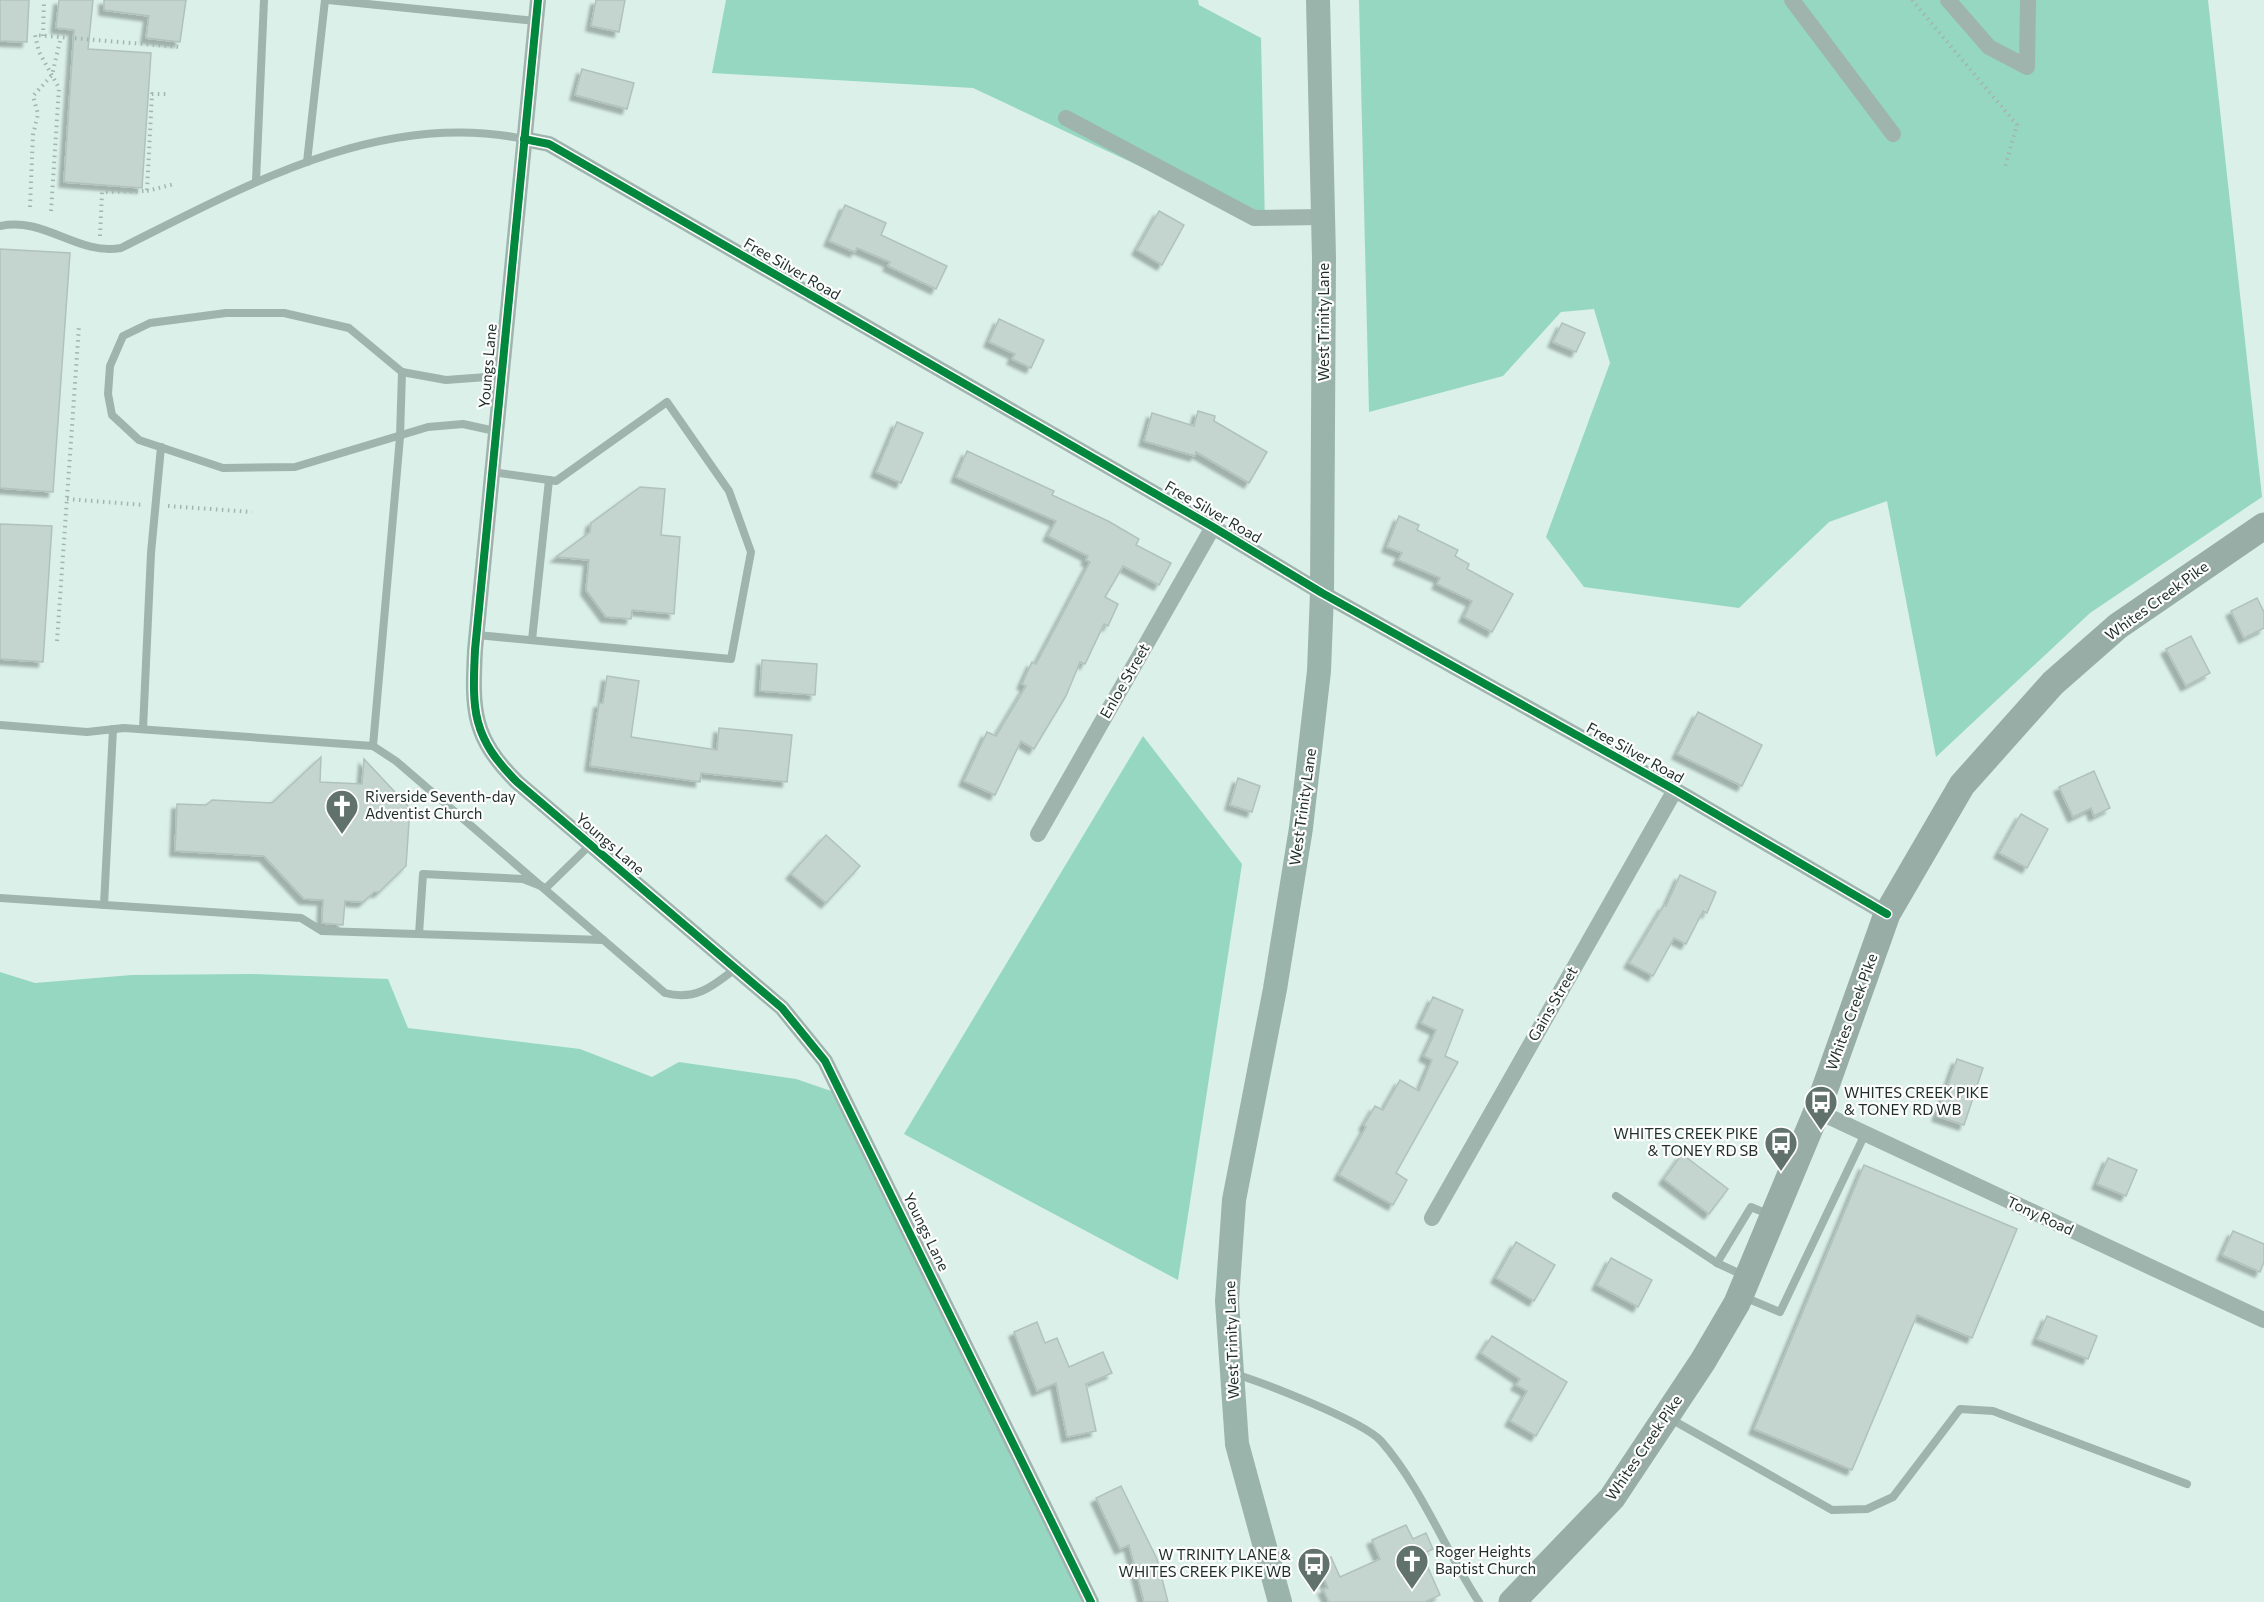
<svg xmlns="http://www.w3.org/2000/svg" width="2264" height="1602" viewBox="0 0 2264 1602" font-family="Commissioner,sans-serif">
<style>
.forest{fill:#96d7c2}
.building{fill:#c3d5ce;stroke:#b1c2bc;stroke-width:1.5;filter:url(#shadow)}
.lines{fill:none;stroke-linecap:round;stroke-linejoin:round}
.path{stroke:#a3b5af;stroke-width:4;stroke-dasharray:1.5 4.5;stroke-linecap:butt}
.service{stroke:#9eb4ac;stroke-width:8}
.minor{stroke:#9eb4ac;stroke-width:16}
.secondary{stroke:#9ab3ab;stroke-width:24}
.primary{stroke:#99ada7;stroke-width:27}
.cycleway-casing{stroke:#fff;stroke-width:11}
.cycleway{stroke:#00873e;stroke-width:8}
.labels{text-anchor:middle;stroke-width:4.5;stroke-linejoin:round;paint-order:stroke}
.street-label{font-size:15px;fill:#1e2e28;stroke:#fff}
.poi-label{font-size:15px;fill:#1e2e28;stroke:#fff;text-anchor:start}
</style>
<defs>
<filter id="shadow"><feDropShadow dx="-5" dy="5" stdDeviation="1.5" flood-color="#0004"/></filter>
</defs>
<rect width="100%" height="100%" fill="#daf0e8"/>
<g class="forest">
<polygon points="726,0 1198,0 1199,5 1261,38 1265,225 973,88 712,73"/>
<polygon points="1359,0 2208,0 2262,497 2090,613 1936,757 1887,501 1829,522 1739,608 1584,587 1546,537 1610,363 1594,309 1561,312 1503,376 1369,412"/>
<polygon points="1143,736 1242,864 1178,1280 904,1134"/>
<polygon points="0,972 35,983 132,975 251,974 388,979 408,1028 580,1049 652,1077 679,1062 796,1079 843,1095 1090,1602 0,1602"/>
</g>
<g class="building">
<polygon points="0,0 29,0 27,42 0,41"/>
<polygon points="59,0 93,0 88,49 151,53 142,188 64,182 74,30 56,28"/>
<polygon points="104,0 186,0 180,42 146,38 149,16 104,10"/>
<polygon points="596,0 625,0 619,32 591,26"/>
<polygon points="582,69 634,83 627,109 575,95"/>
<polygon points="845,205 886,223 881,235 947,266 936,289 888,266 890,262 857,248 855,252 829,241"/>
<polygon points="1159,211 1184,225 1162,265 1137,250"/>
<polygon points="0,249 70,253 53,492 0,488"/>
<polygon points="999,319 1044,340 1031,368 1012,359 1015,354 989,342"/>
<polygon points="1562,323 1585,333 1576,352 1553,342"/>
<polygon points="1198,411 1215,416 1214,421 1267,452 1249,483 1196,452 1195,456 1144,441 1152,413 1194,426"/>
<polygon points="897,422 923,433 901,483 876,472"/>
<polygon points="967,451 1054,491 1052,495 1108,521 1139,539 1136,545 1171,563 1159,585 1123,566 1105,597 1118,604 1108,626 1104,624 1085,664 1080,662 1066,696 1034,749 1021,741 995,795 964,781 987,732 996,736 1026,686 1022,684 1032,662 1036,664 1090,562 1086,560 1088,556 1048,536 1056,521 956,477"/>
<polygon points="640,487 665,489 661,535 680,537 674,614 632,610 631,619 606,617 586,590 589,560 556,557 590,532 591,523"/>
<polygon points="1399,516 1419,525 1417,530 1458,550 1455,556 1469,564 1467,569 1513,594 1492,632 1464,617 1472,601 1437,584 1440,578 1398,560 1402,553 1387,547"/>
<polygon points="0,524 52,526 43,662 0,659"/>
<polygon points="2257,598 2264,612 2264,628 2244,638 2231,611"/>
<polygon points="2191,636 2210,673 2186,686 2166,649"/>
<polygon points="762,660 817,664 815,695 760,691"/>
<polygon points="607,676 639,681 631,737 717,750 719,728 792,735 787,782 701,773 700,782 590,766 599,703 603,703"/>
<polygon points="1698,712 1762,745 1742,786 1677,754"/>
<polygon points="321,757 320,782 362,784 364,759 410,808 406,866 379,892 374,892 363,902 345,901 343,925 322,923 323,900 304,899 264,856 175,851 177,804 206,805 212,800 272,803"/>
<polygon points="2094,771 2110,808 2094,816 2091,808 2073,817 2059,787"/>
<polygon points="1238,778 1260,786 1252,812 1230,805"/>
<polygon points="2021,814 2048,829 2027,868 1999,853"/>
<polygon points="826,835 860,866 826,903 791,874"/>
<polygon points="1680,875 1716,892 1707,913 1703,911 1686,944 1674,938 1653,976 1629,963 1664,905 1666,906"/>
<polygon points="1433,997 1463,1010 1445,1056 1458,1062 1396,1173 1407,1180 1393,1205 1339,1175 1366,1127 1364,1125 1375,1106 1383,1110 1400,1080 1419,1091 1432,1060 1424,1056 1436,1030 1421,1023"/>
<polygon points="1957,1059 1983,1068 1964,1125 1937,1116"/>
<polygon points="1682,1154 1728,1189 1709,1214 1664,1179"/>
<polygon points="2108,1158 2137,1170 2126,1196 2097,1184"/>
<polygon points="1864,1165 2017,1229 1972,1338 1917,1315 1852,1470 1754,1429"/>
<polygon points="2233,1231 2264,1244 2264,1262 2260,1272 2222,1255"/>
<polygon points="1516,1242 1555,1265 1534,1301 1496,1278"/>
<polygon points="1611,1258 1652,1280 1638,1307 1597,1285"/>
<polygon points="2047,1316 2097,1336 2088,1359 2037,1339"/>
<polygon points="1037,1322 1045,1343 1057,1338 1069,1367 1103,1352 1112,1373 1086,1384 1096,1431 1067,1437 1056,1383 1037,1391 1014,1332"/>
<polygon points="1492,1336 1567,1382 1536,1436 1510,1421 1527,1391 1516,1385 1520,1379 1481,1353"/>
<polygon points="1121,1486 1157,1559 1168,1602 1144,1602 1129,1545 1120,1549 1096,1498"/>
<polygon points="1406,1525 1413,1539 1426,1533 1433,1549 1422,1554 1440,1595 1425,1602 1329,1602 1323,1589 1328,1588 1317,1563 1331,1557 1340,1577 1380,1559 1372,1540"/>
</g>
<g class="lines">
<g class="path">
<polyline points="1912,0 2017,125 2005,167"/>
<polyline points="43,36 44,0"/>
<polyline points="147,191 174,184"/>
<polyline points="30,207 33,135 38,114 33,96 52,75 61,37"/>
<polyline points="51,211 59,88 39,52 35,35 180,47"/>
<polyline points="100,236 102,192 147,191 152,94 169,94"/>
<polyline points="67,499 144,505"/>
<polyline points="168,506 252,512"/>
<polyline points="57,641 79,326"/>
</g>
<g class="service">
<polyline points="328,0 536,21"/>
<polyline points="307,162 325,0"/>
<polyline points="256,181 264,0"/>
<path d="M0,226C44,216 78,256 121,248C245,186 381,109 524,139"/>
<polyline points="495,431 463,424 428,427 295,467 223,468 139,440 112,415 108,394 110,366 123,336 150,323 226,313 284,313 349,328 402,372 446,380 500,376"/>
<polyline points="477,635 731,659 751,552 729,491 667,402 556,481 492,472"/>
<polyline points="532,640 549,480"/>
<path d="M0,725L87,732L124,728L373,746L396,761L665,993C695,1001 712,987 735,969"/>
<polyline points="143,729 151,553 161,447"/>
<polyline points="373,746 400,437 402,372"/>
<polyline points="0,898 301,918 322,931 603,940"/>
<polyline points="104,905 113,729"/>
<polyline points="419,934 423,874 523,879 546,888 590,845"/>
<polyline points="1616,1196 1717,1263"/>
<polyline points="1745,1276 1717,1263 1751,1207 1770,1215"/>
<polyline points="1744,1297 1780,1312 1865,1134"/>
<path d="M1235,1374C1264,1383 1363,1421 1381,1441C1422,1488 1445,1550 1479,1602"/>
<polyline points="1669,1418 1832,1510 1867,1509 1893,1497 1960,1409 1993,1411 2187,1484"/>
</g>
<g class="minor">
<path d="M538,0L475,650C472,711 472,737 517,782L782,1008L825,1061L1091,1602"/>
<polyline points="1792,0 1893,134"/>
<polyline points="1948,0 1989,47 2027,67 2028,0"/>
<polyline points="1066,118 1254,218 1323,217"/>
<polyline points="524,139 549,144 1213,527 1322,593 1675,790 1887,914"/>
<polyline points="1038,834 1213,527"/>
<polyline points="1817,1111 2264,1320"/>
<polyline points="1432,1218 1675,790"/>
</g>
<polyline class="secondary" points="1280,1602 1237,1444 1227,1301 1234,1200 1275,989 1301,828 1319,671 1322,593 1324,258 1318,0"/>
<polyline class="primary" points="1512,1602 1612,1498 1703,1361 1737,1303 1817,1111 1887,914 1962,785 2053,683 2118,626 2264,526"/>
<defs>
<g id="cycleway">
<path d="M538,0L475,650C472,711 472,737 517,782L782,1008L825,1061L1091,1602"/>
<polyline points="524,139 549,144 1213,527 1322,593 1675,790 1887,914"/>
</g>
</defs>
<use href="#cycleway" class="cycleway-casing"/>
<use href="#cycleway" class="cycleway"/>
</g>
<defs>
<symbol id="church-pin" viewBox="-11 -11 22 30"><path d="M0 17L-7.5 6A9.5 9.5 0 1 1 7.5 6Z" fill="#60726b" stroke="#fff"/><path d="M-1.2-6h2.4v3.5h3.3v2.4h-3.3V6h-2.4V-.1h-3.3v-2.4h3.3Z" fill="#fff"/></symbol>
<symbol id="bus-pin" viewBox="-11 -11 22 30"><path d="M0 17L-7.5 6A9.5 9.5 0 1 1 7.5 6Z" fill="#60726b" stroke="#fff"/><path d="M-5-6H5V4H4V6H2V4H-2V6H-4V4H-5ZM-3.5-4V0h7V-4ZM-3.5 1.2v1.5H-2V1.2ZM2 1.2v1.5H3.5V1.2Z" fill="#fff"/></symbol>
</defs>
<g fill-rule="evenodd">
<use href="#church-pin" x="323" y="787" width="38" height="52"/>
<use href="#bus-pin" x="1802" y="1083" width="38" height="52"/>
<use href="#bus-pin" x="1762" y="1124" width="38" height="52"/>
<use href="#church-pin" x="1393" y="1542" width="38" height="52"/>
<use href="#bus-pin" x="1295" y="1545" width="38" height="52"/>
</g>
<g class="labels">
<g class="street-label">
<text transform="translate(792 269) rotate(30)" y="5">Free Silver Road</text>
<text transform="translate(1324 322) rotate(-90)" y="5">West Trinity Lane</text>
<text transform="translate(488 366) rotate(-85)" y="5">Youngs Lane</text>
<text transform="translate(1213 512) rotate(30)" y="5">Free Silver Road</text>
<text transform="translate(2157 601) rotate(-36)" y="5">Whites Creek Pike</text>
<text transform="translate(1125 681) rotate(-60)" y="5">Enloe Street</text>
<text transform="translate(1635 753) rotate(29)" y="5">Free Silver Road</text>
<text transform="translate(1303 807) rotate(-82)" y="5">West Trinity Lane</text>
<text transform="translate(610 844) rotate(41)" y="5">Youngs Lane</text>
<text transform="translate(1553 1004) rotate(-60)" y="5">Gains Street</text>
<text transform="translate(1852 1012) rotate(-70)" y="5">Whites Creek Pike</text>
<text transform="translate(2040 1216) rotate(25)" y="5">Tony Road</text>
<text transform="translate(926 1232) rotate(64)" y="5">Youngs Lane</text>
<text transform="translate(1232 1340) rotate(-92)" y="5">West Trinity Lane</text>
<text transform="translate(1644 1448) rotate(-56)" y="5">Whites Creek Pike</text>
</g>
<g class="poi-label">
<text x="365" y="802">Riverside Seventh-day<tspan x="365" dy="17">Adventist Church</tspan></text>
<text x="1844" y="1098">WHITES CREEK PIKE<tspan x="1844" dy="17">&amp; TONEY RD WB</tspan></text>
<text x="1758" y="1139" text-anchor="end">WHITES CREEK PIKE<tspan x="1758" dy="17">&amp; TONEY RD SB</tspan></text>
<text x="1435" y="1557">Roger Heights<tspan x="1435" dy="17">Baptist Church</tspan></text>
<text x="1291" y="1560" text-anchor="end">W TRINITY LANE &amp;<tspan x="1291" dy="17">WHITES CREEK PIKE WB</tspan></text>
</g>
</g>
</svg>
